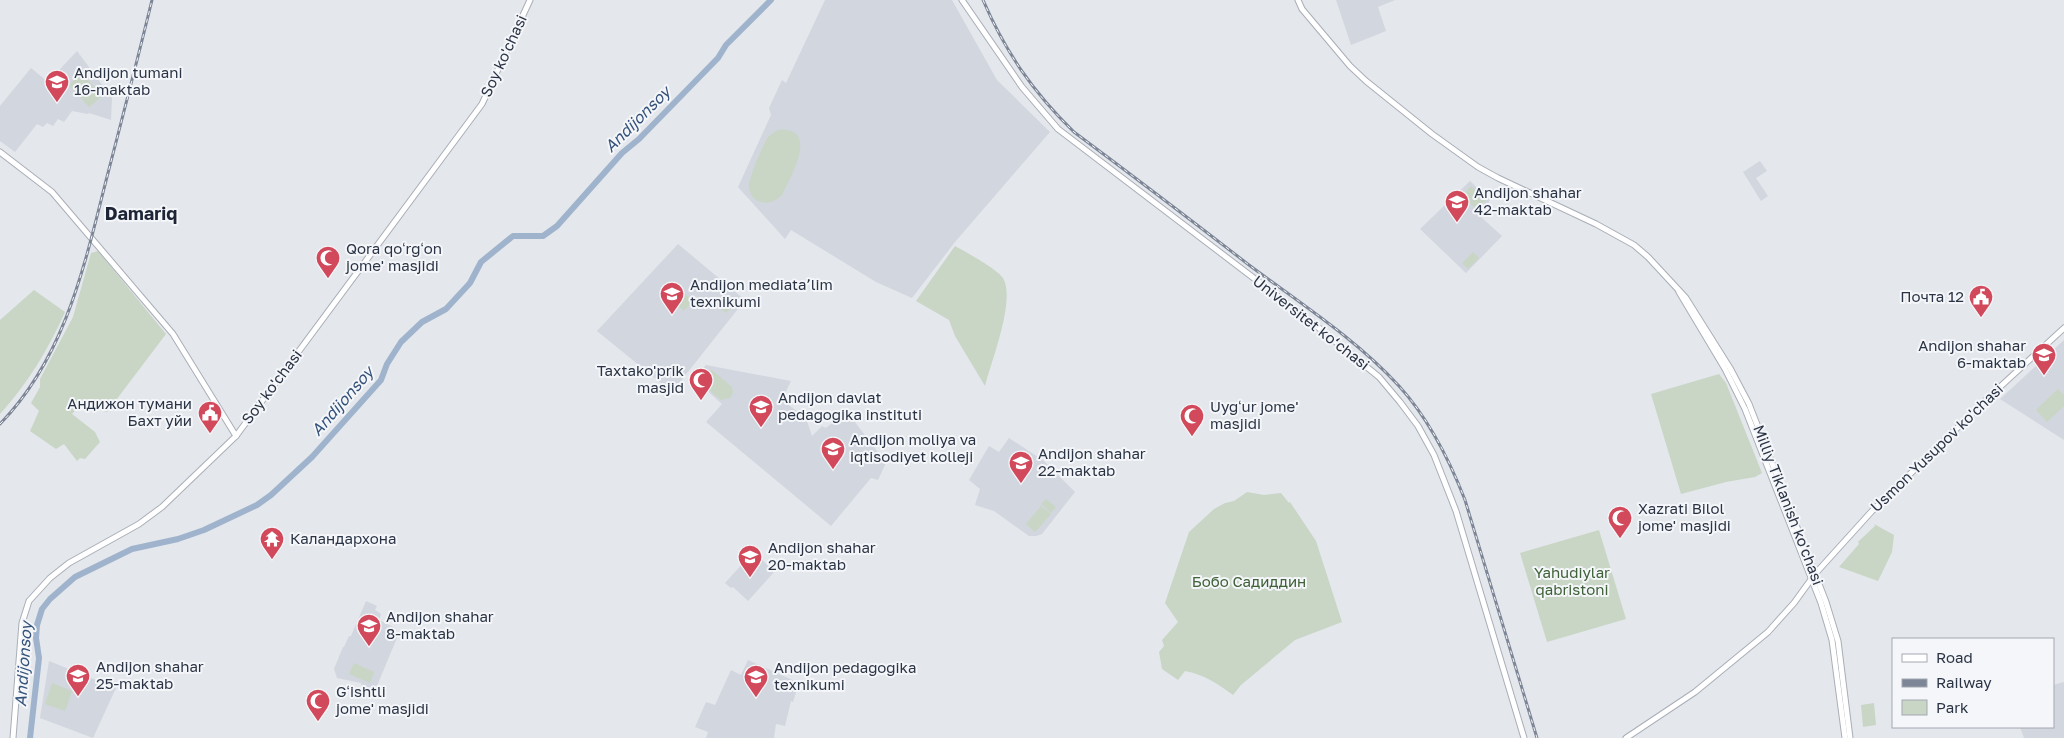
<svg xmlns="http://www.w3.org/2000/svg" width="2064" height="738" viewBox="0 0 2064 738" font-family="'Golos Text',sans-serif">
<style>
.built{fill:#d2d6de}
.green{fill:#c9d6c5}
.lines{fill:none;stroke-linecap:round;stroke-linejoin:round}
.river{stroke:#9fb4cc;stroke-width:6}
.secondary-casing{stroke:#a9aeb7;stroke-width:7}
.secondary{stroke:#fff;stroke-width:5}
.rail-casing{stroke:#7d8696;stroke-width:3}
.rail{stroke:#f4f6f9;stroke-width:1;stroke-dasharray:4;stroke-linecap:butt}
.labels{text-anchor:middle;stroke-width:4;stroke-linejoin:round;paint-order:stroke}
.street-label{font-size:15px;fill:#2b3445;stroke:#f4f6f9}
.poi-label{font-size:15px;fill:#2b3445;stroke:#f4f6f9;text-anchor:start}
.park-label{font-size:15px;fill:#3f6138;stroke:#f4f6f9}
.water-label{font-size:16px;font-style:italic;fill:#34527a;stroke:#f4f6f9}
.quarter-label{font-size:18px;font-weight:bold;fill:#1d2536;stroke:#f4f6f9}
</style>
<rect width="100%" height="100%" fill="#e4e7ec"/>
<g class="built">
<polygon points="825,0 952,0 997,80 1050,132 955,242 912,298 876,282 791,230 785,239 738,187 771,115 769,108 782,80 786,83"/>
<polygon points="1336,0 1395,0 1378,7 1386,31 1351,45"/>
<polygon points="77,51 112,98 111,120 89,113 88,114 72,111 64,122 58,119 53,126 47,123 43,127 37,124 15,152 0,141 0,106 31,68 48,82"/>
<polygon points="1760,161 1767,171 1756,178 1768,196 1761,201 1743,172"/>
<polygon points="1470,181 1490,200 1481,217 1502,236 1466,273 1420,229"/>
<polygon points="678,244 745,300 672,392 597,331"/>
<polygon points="2064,340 2064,440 2000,399"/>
<polygon points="706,365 791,381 782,400 806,418 812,436 822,426 826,428 843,414 856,418 857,420 855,422 886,463 878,480 871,478 831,526 706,422 722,404 694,379"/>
<polygon points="1009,438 1044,461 1075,492 1042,534 1036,536 1029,536 994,511 975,505 980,489 969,480 989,446 999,452"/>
<polygon points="754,551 774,572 748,601 733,587 731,588 725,583"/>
<polygon points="366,601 377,606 375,610 381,614 379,620 395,628 394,631 399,633 374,693 362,688 361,683 337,678 334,669 343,647 344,647 349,636 351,636"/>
<polygon points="748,660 799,683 793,702 791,701 785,726 776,724 774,738 706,738 708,732 695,727 706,702 715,705 731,670 741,675"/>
<polygon points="49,661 116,688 93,738 40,718"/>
<polygon points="2064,682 2064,738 2024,738 2020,727 2053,727 2053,685"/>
</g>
<g class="green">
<polygon points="82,73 102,96 89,107 69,85"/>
<path d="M778,130C821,126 790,178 782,195C772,206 752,206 749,188C748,179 763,145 768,137C771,134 775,132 778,130Z"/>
<polygon points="1471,186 1486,200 1477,210 1462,196"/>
<path d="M955,246C966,252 997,269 1003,278C1016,299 991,362 985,386L955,336L949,320L916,301Z"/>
<path d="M98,251L166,334L107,412C93,408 83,401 72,414L95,432L100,442L85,459L80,458L77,461L64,444L56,449L30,431L39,411L31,403L40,387V379L73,317L91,253Z"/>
<polygon points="1473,252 1479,258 1468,269 1462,263"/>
<polygon points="675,286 693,301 684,311 666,296"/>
<path d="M34,290L65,312C48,350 28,383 0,414V320Z"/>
<polygon points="720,298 731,307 726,313 715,304"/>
<polygon points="710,370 713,371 732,387 733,393 730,398 721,400 702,384 703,375"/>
<polygon points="1719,374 1726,383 1762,473 1755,477 1726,482 1681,494 1651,394"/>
<polygon points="2058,389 2064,395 2064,406 2047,422 2036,410"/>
<polygon points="765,402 770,407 761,418 755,414"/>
<path d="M1247,492L1264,495L1281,493L1289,503L1290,502L1316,541L1342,622L1295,640L1241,685L1233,695C1218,684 1203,674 1185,671L1178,680L1162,669L1159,652L1164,646L1162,640L1178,622L1165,603L1189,532L1214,509L1225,503L1234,501Z"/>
<polygon points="1046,499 1056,507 1051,513 1041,504"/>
<polygon points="1041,506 1051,514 1035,532 1026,524"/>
<polygon points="1874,524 1894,535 1892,552 1878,581 1839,567 1859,544 1858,542 1860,540 1875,526"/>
<polygon points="1599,530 1626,619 1547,642 1520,553"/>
<polygon points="354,663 374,672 370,683 349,674"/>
<polygon points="52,683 72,691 65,711 45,704"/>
<polygon points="1874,703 1876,725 1863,727 1861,705"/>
</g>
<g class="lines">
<polyline class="river" points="30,738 39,658 36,638 37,625 42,609 50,599 75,577 132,549 178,539 204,530 257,505 271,495 312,457 381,380 387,364 401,342 422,322 446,309 470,283 481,262 513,236 543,236 557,226 622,153 639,139 718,58 726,45 771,0"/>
<defs>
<g id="secondary">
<polyline points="962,0 1022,87 1058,129 1314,324 1379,377 1400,402 1418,426 1434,455 1456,511 1524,738"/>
<polyline points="1298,0 1302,9 1350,66 1366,81 1432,134 1478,167 1498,178 1596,224 1634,245 1648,257 1686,298 1730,368 1749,404 1826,602 1838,641 1850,738"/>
<polyline points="0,152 52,192 173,334 236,436"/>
<polyline points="1679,292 1725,369 1745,409 1821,603 1832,640 1845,738"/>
<polyline points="13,738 22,623 29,601 50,578 69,563 139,524 162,507 236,436 482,104 530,0"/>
<polyline points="1626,738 1695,692 1768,632 1794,603 1815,574 1872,511 1989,397 2064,328"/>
</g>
</defs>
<use href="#secondary" class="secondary-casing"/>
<use href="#secondary" class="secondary"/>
<defs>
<g id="rail">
<path d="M983,0C1006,53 1033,92 1074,132C1133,176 1191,220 1249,265C1300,303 1356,339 1399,386C1429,419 1449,459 1465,500L1537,738"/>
<path d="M0,424C67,355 85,262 108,173C123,115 138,58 152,0"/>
</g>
</defs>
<use href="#rail" class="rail-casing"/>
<use href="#rail" class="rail"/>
</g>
<defs>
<symbol id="school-pin" viewBox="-11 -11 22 30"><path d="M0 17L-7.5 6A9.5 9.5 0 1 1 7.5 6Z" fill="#d1495b" stroke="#f4f6f9"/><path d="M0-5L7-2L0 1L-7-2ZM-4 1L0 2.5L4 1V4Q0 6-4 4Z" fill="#fff"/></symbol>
<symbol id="mosque-pin" viewBox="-11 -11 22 30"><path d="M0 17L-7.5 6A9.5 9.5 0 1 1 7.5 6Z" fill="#d1495b" stroke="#f4f6f9"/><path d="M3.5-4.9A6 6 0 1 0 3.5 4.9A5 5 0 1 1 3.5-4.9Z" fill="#fff"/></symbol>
<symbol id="university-pin" viewBox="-11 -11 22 30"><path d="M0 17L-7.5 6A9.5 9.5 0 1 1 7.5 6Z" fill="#d1495b" stroke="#f4f6f9"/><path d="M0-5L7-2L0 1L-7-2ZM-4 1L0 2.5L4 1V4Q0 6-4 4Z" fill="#fff"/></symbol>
<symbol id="civic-pin" viewBox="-11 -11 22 30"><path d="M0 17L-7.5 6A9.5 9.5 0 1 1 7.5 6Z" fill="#d1495b" stroke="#f4f6f9"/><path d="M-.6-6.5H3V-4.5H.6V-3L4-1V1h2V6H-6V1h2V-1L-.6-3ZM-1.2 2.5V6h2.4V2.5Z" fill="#fff"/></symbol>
<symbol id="temple-pin" viewBox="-11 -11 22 30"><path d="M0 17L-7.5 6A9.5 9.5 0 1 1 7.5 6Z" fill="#d1495b" stroke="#f4f6f9"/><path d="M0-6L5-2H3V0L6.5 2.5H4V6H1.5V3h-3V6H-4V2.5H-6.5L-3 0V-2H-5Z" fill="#fff"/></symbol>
</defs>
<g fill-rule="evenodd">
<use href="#school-pin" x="43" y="68" width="28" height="38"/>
<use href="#school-pin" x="1443" y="188" width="28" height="38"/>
<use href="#mosque-pin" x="314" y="244" width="28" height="38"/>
<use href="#university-pin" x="658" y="280" width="28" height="38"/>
<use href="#civic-pin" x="1967" y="283" width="28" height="38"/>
<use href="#school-pin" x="2030" y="341" width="28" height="38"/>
<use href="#mosque-pin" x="687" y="366" width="28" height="38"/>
<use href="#university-pin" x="747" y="393" width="28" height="38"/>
<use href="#civic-pin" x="196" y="399" width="28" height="38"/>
<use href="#mosque-pin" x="1178" y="402" width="28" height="38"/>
<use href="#university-pin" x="819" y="435" width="28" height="38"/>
<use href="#school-pin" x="1007" y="449" width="28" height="38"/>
<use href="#mosque-pin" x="1606" y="504" width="28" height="38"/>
<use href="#temple-pin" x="258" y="525" width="28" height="38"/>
<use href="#school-pin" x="736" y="543" width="28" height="38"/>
<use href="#school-pin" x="355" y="612" width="28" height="38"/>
<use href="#school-pin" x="64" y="662" width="28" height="38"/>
<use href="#university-pin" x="742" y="663" width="28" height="38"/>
<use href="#mosque-pin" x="304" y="687" width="28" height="38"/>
</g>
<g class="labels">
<g class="street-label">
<text transform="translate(504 56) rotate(-65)" y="5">Soy ko'chasi</text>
<text transform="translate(1311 323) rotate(38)" y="5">Universitet kо‘chasi</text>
<text transform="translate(272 387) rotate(-53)" y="5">Soy ko'chasi</text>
<text transform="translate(1937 448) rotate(-44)" y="5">Usmon Yusupov ko'chasi</text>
<text transform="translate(1788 505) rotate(69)" y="5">Milliy Tiklanish ko'chasi</text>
</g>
<g class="poi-label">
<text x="74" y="78">Andijon tumani<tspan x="74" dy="17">16-maktab</tspan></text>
<text x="1474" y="198">Andijon shahar<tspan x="1474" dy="17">42-maktab</tspan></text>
<text x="346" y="254">Qora qoʻrgʻon<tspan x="346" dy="17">jome' masjidi</tspan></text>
<text x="690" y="290">Andijon mediataʼlim<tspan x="690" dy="17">texnikumi</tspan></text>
<text x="1964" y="302" text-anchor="end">Почта 12</text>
<text x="2026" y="351" text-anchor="end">Andijon shahar<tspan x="2026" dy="17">6-maktab</tspan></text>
<text x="684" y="376" text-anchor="end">Taxtako'prik<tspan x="684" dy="17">masjid</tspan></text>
<text x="778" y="403">Andijon davlat<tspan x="778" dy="17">pedagogika instituti</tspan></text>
<text x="192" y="409" text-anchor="end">Андижон тумани<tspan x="192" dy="17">Бахт уйи</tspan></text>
<text x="1210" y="412">Uygʻur jome'<tspan x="1210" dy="17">masjidi</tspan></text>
<text x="850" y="445">Andijon moliya va<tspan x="850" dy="17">iqtisodiyet kolleji</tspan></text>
<text x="1038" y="459">Andijon shahar<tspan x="1038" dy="17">22-maktab</tspan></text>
<text x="1638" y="514">Xazrati Bilol<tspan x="1638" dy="17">jome' masjidi</tspan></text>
<text x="290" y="544">Каландархона</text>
<text x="768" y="553">Andijon shahar<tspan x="768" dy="17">20-maktab</tspan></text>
<text x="386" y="622">Andijon shahar<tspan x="386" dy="17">8-maktab</tspan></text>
<text x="96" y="672">Andijon shahar<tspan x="96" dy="17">25-maktab</tspan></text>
<text x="774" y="673">Andijon pedagogika<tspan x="774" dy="17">texnikumi</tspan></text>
<text x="336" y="697">Gʻishtli<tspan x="336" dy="17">jome' masjidi</tspan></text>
</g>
<g class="park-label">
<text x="1572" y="578">Yahudiylar<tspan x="1572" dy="17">qabristoni</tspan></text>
<text x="1249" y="587">Бобо Садиддин</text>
</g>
<g class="water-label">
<text transform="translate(637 119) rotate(-45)" y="6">Andijonsoy</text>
<text transform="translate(342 401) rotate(-49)" y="6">Andijonsoy</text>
<text transform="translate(23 664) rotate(-86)" y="6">Andijonsoy</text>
</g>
<g class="quarter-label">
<text x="141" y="220">Damariq</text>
</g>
</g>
<rect x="1892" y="638" width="162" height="90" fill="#f4f6f9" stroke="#a4a8b1"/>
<rect x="1902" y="654" width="25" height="8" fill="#ffffff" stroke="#a4a8b1"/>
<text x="1936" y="663" font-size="15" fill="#2b3445">Road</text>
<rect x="1902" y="679" width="25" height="8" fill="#7d8696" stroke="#a4a8b1"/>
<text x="1936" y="688" font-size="15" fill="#2b3445">Railway</text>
<rect x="1902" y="700" width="25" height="15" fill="#c9d6c5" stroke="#a4a8b1"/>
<text x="1936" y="713" font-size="15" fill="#2b3445">Park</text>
</svg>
